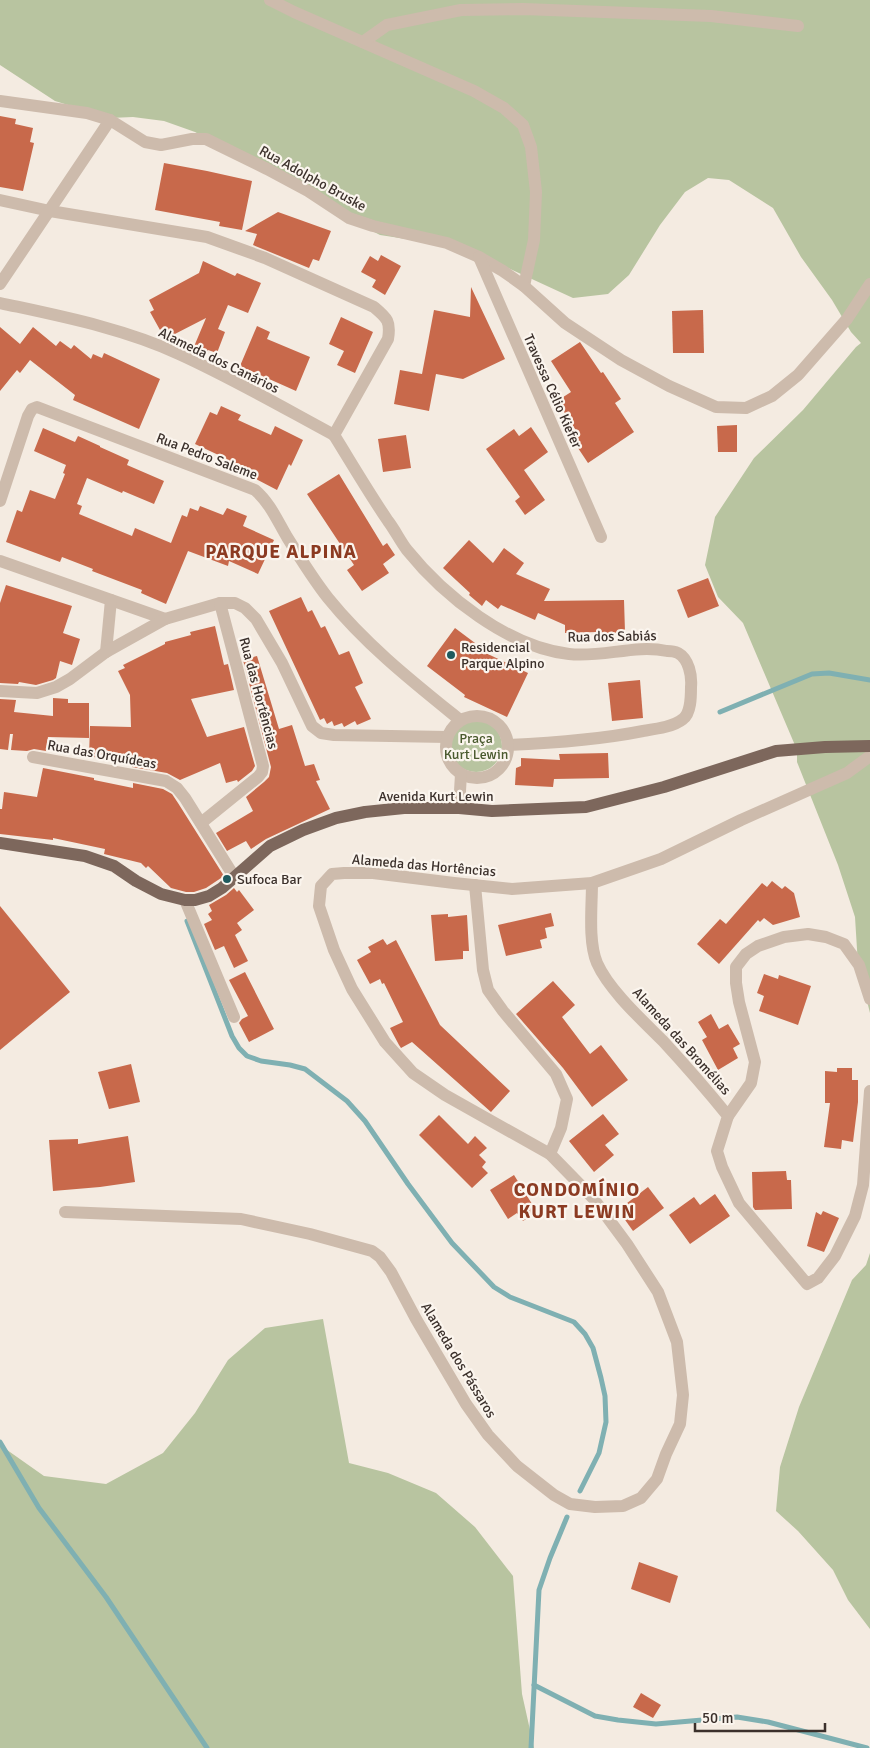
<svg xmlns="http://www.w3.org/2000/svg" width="870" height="1748" viewBox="0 0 870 1748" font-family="Signika,sans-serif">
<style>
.green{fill:#b8c4a0}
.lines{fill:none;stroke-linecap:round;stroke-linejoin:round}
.stream{stroke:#7fb0b2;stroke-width:5}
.building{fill:#c8694b}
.minor{stroke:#cdbbac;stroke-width:12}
.major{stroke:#7d675c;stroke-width:12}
.poi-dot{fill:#1f5a5e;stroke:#fbf5ee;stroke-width:2}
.labels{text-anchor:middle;stroke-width:4.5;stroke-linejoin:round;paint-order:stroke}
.street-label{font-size:14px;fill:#3b302b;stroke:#fbf5ee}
.poi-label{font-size:14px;fill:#3b302b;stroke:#fbf5ee;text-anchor:start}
.park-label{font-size:14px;fill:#4a5a2e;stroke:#fbf5ee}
.district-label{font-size:19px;font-weight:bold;letter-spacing:1px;fill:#8c3b22;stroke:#fbf5ee}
</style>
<rect width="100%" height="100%" fill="#f4ebe1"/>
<g class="green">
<polygon points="0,0 870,0 870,1013 858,965 855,917 838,865 797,762 797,750 743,623 718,597 705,565 715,517 754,458 803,410 856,347 861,343 851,332 832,300 801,257 773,208 729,180 708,178 685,192 660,225 629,275 608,294 573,298 465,248 380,235 347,218 311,195 195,132 164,121 133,117 110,118 55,101 0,65"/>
<circle cx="476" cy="746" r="26"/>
<polygon points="870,1253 870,1629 848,1600 833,1570 798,1531 776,1511 780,1467 799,1407 852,1280 866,1265"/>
<polygon points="323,1319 349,1463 388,1473 436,1493 475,1527 513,1576 522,1694 534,1748 0,1748 0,1445 44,1476 106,1484 163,1453 195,1413 228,1360 265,1328"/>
</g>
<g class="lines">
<g class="stream">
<polyline points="720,712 812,674 829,673 870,680"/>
<polyline points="187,921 232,1036 239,1048 247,1056 261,1061 290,1065 305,1069 347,1101 365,1121 408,1184 452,1243 494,1287 510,1297 574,1322 585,1334 593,1348 601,1378 605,1396 606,1422 599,1453 580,1491"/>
<polyline points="0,1442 39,1508 106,1597 207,1748"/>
<polyline points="534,1685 595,1716 618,1720 656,1724 737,1717 768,1722 867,1748"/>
<polyline points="531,1748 539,1590 550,1558 567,1517"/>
</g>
</g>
<g class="building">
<polygon points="0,116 16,119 15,124 33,128 30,142 34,143 23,191 0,187"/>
<polygon points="164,163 207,171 252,181 242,230 219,226 220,222 155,210"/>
<polygon points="278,212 331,231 319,261 313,259 309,268 253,245 257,234 245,231"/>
<polygon points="381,255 401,266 385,295 372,287 376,280 361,272 370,256 378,261"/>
<polygon points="203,261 235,276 237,273 261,283 248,313 228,305 218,329 225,332 217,353 208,350 206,355 193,349 206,318 169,337 164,328 160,330 150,312 154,310 149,300 199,273"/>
<polygon points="471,287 505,359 463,379 436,374 429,411 394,404 400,370 422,374 434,310 470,317"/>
<polygon points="703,310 704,353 673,353 672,311"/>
<polygon points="341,317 373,332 355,373 337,365 344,351 329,344"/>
<polygon points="257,326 270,332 267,339 310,357 296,391 240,366"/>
<polygon points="0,327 20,344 33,327 56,346 60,341 71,349 74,345 91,359 93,354 102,358 104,353 160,379 139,429 73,400 75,395 30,360 20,373 17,370 0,391"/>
<polygon points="580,342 601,373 603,372 621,399 615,403 634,432 588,463 572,439 579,435 557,401 571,392 551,361"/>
<polygon points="221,406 241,415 238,420 271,435 275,426 303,440 291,466 289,464 277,490 250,476 251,474 225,462 227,459 195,444 210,412 217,415"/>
<polygon points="737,425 737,452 718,452 717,426"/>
<polygon points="531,427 548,452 524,470 545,500 525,515 515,501 520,497 486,449 514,429 519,436"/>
<polygon points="43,428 75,442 78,436 100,446 100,447 129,460 127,465 164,481 154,504 123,491 122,493 87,478 77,504 82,506 79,514 132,536 135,528 171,543 182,515 187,517 190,508 198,511 200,506 223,515 227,508 247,516 243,526 274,540 258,574 229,561 228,566 188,551 166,604 141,593 142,590 92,571 93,569 62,557 60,562 6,542 17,510 22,512 30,490 55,499 65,474 63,473 66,465 34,451"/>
<polygon points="406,435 411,468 383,472 378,439"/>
<polygon points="339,474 383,546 387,543 395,555 383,564 389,573 362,591 347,570 354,565 307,494"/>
<polygon points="469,540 493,563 504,548 524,563 516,574 550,589 544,601 624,600 625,632 613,633 613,638 597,639 597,632 565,633 565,625 538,613 535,620 501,605 498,609 486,600 482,606 469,595 470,593 443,568"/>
<polygon points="708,578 719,606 688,618 677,590"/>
<polygon points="6,585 72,606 63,633 80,639 72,665 60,661 56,678 53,680 36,685 19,682 18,684 0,683 0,603"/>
<polygon points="301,597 308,612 312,610 321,628 325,626 339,655 349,651 363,683 355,687 371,719 357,725 355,721 344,727 342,723 334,726 332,721 327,724 324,718 320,720 269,611"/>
<polygon points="215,626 224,665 228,664 234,690 191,699 207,737 244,727 255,766 252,771 238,782 237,780 226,783 220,763 180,780 167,773 132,767 132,758 89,757 90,726 131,727 130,695 118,671 125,668 123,665 165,644 165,642 191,635 190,632"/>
<polygon points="455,628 475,643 473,647 528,673 507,717 464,697 465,695 427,666"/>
<polygon points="257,656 279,729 292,725 305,766 314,764 320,780 316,781 330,809 266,839 251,849 246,841 227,851 216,833 253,811 246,797 264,782 269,777 271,767 243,660"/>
<polygon points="640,680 643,718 612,721 608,683"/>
<polygon points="53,698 68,699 68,703 89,703 89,738 48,737 46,751 34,749 27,751 11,750 13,734 10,734 8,750 0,749 0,699 16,700 14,712 53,716"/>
<polygon points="608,753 609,778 554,779 553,787 515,785 516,768 521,766 521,758 560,760 559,754"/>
<polygon points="43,768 94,778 94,780 133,788 133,783 163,789 172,794 178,803 224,876 206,888 194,892 186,892 171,888 148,866 146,868 141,863 104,854 105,849 53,838 53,840 0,834 0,809 2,809 4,792 37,797"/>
<polygon points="772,881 782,889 785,886 794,893 800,917 773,925 764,918 760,922 758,920 719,964 697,944 720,919 726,924 762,883 767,887"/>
<polygon points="234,888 237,892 239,890 254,910 237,923 242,930 235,935 248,961 234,968 224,946 215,950 204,924 212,920 208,914 212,911 209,905 226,895"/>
<polygon points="0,906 70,992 0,1050"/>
<polygon points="551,913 554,926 545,928 547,938 540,940 542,948 506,956 498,925"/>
<polygon points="448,914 448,917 467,915 469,951 463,951 463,959 435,961 431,915"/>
<polygon points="383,939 387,945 396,940 440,1025 510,1091 491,1112 412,1042 401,1048 399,1045 390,1028 403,1022 384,983 382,984 380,979 370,984 357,960 371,952 368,947"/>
<polygon points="245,972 274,1029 249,1042 239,1023 242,1019 248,1016 229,980"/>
<polygon points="764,974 778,979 779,975 811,986 798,1025 759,1011 764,996 757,993"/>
<polygon points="553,981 575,1005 562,1017 590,1054 601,1045 628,1080 592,1107 563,1068 516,1014"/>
<polygon points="711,1014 719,1029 728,1024 740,1044 733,1048 738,1058 718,1070 702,1040 707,1037 698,1022"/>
<polygon points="131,1064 140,1102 109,1109 98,1072"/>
<polygon points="837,1068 852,1068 852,1080 858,1080 858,1102 853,1142 842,1140 841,1149 824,1147 830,1103 825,1103 825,1071 837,1072"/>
<polygon points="603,1114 619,1134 605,1145 614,1155 594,1172 569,1141"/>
<polygon points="439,1115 468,1144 475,1136 487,1148 479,1155 486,1162 482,1167 488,1173 472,1188 419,1135"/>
<polygon points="128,1136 135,1182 100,1187 53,1191 49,1140 78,1139 78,1144"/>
<polygon points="786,1171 787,1180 791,1180 792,1209 755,1210 753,1207 752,1172"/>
<polygon points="514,1175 537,1212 523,1221 517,1213 508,1219 490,1190"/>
<polygon points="648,1187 664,1208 633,1231 618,1210"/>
<polygon points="715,1194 730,1216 690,1244 669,1215 694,1197 700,1205"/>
<polygon points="823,1211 839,1218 824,1252 807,1246 816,1212 821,1215"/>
<polygon points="639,1562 678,1576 670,1603 631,1589"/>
<polygon points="641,1693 661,1705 653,1718 633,1707"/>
</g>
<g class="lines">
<g class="minor">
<polyline points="270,0 294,12 474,91 504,108 523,125 531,147 536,192 534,240 524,286"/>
<polyline points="363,42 387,25 461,10 523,9 711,16 798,26"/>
<polyline points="0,101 87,113 110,120 145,142 161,145 192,139 206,139 267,169 308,191 349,218 373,226 447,243 479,257 503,271 524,286 565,323 621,360 669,386 716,407 746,408 772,396 798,375 847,319 870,284"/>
<path d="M0,200L50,211L207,237L265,258L374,307C387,318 391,321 388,339L334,435"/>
<polyline points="479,257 601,537"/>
<polyline points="0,284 110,120"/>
<path d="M0,303C60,316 123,328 179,354C232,378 282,407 334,435"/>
<path d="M334,435C352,464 369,493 388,521C395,530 400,541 407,550C444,596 508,647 569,654C602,658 635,644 667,651C670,651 676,652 678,653C689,659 692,676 691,687C691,697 691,713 683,719C673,727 656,729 643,731C598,740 554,743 508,745"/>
<path d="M0,501L28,416L32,409L37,407L255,490C270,503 277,520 287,537C300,558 313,579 328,598C366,645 413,682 460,720"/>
<polyline points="0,561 165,619"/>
<polyline points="106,652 111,600"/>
<polyline points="0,691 37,693 56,687 70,679 106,652 165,619 220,603 235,603 245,608 256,619 282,663 312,726 321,733 334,735 447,737"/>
<circle cx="477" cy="747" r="31"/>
<polyline points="33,757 166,781 177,788 185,798 235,878"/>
<polyline points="459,808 461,774"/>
<polyline points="201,823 258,777 262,772 263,766 220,603"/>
<path d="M592,883C592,906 588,942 597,963C609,990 642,1020 663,1041C686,1066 707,1090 728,1116L717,1151L722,1167L739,1203L807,1284L818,1278L835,1256L855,1216L863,1185L870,1091"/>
<polyline points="475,885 483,970 488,990 503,1011 556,1074 567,1099 561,1128 550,1154"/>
<polyline points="185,900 234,1017"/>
<polyline points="728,1116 751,1083 755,1062 739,1002 736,983 736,967 746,954 758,946 784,937 808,934 826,937 844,944 859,965 870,999"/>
<polyline points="65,1212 241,1219 310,1234 372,1251 380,1257 391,1272 416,1319 466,1404 488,1435 517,1466 554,1495 570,1504 595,1507 623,1506 641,1498 657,1479 666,1454 680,1424 683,1395 677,1342 658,1292 627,1244 593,1198 550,1154 445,1095 413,1073 385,1042 352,989 334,950 319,906 321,886 332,874 344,873 373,873 454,883 512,889 592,883 661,859 741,820 847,773 870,756"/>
</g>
<polyline class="major" points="0,843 85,856 114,866 136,881 161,894 185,900 195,900 209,896 222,888 270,846 303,830 336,818 365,812 404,808 459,808 492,811 586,807 664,787 776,751 825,747 870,746"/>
</g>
<g class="poi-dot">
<circle cx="451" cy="655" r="5"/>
<circle cx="227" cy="879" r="5"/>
</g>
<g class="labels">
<g class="street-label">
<text transform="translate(313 178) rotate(29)" y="5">Rua Adolpho Bruske</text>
<text transform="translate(219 360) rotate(26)" y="5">Alameda dos Canários</text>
<text transform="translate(553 391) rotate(66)" y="5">Travessa Célio Kiefer</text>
<text transform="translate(207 456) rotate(21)" y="5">Rua Pedro Saleme</text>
<text transform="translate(612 636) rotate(-1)" y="5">Rua dos Sabiás</text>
<text transform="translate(259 693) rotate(75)" y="5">Rua das Hortências</text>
<text transform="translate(102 754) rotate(10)" y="5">Rua das Orquídeas</text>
<text x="436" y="801">Avenida Kurt Lewin</text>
<text transform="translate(424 865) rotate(5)" y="5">Alameda das Hortências</text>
<text transform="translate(682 1041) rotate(48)" y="5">Alameda das Bromélias</text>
<text transform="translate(459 1360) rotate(59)" y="5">Alameda dos Pássaros</text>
</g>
<g class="poi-label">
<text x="461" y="652">Residencial<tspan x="461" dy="16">Parque Alpino</tspan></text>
<text x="237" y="884">Sufoca Bar</text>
</g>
<g class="park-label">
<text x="476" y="743">Praça<tspan x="476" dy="16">Kurt Lewin</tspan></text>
</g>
<g class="district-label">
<text x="281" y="558">PARQUE ALPINA</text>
<text x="577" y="1196">CONDOMÍNIO<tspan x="577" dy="22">KURT LEWIN</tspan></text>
</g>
</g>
<path d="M695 1723v8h130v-8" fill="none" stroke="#3b302b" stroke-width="2.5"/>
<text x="702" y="1723" font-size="15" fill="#3b302b" stroke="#fbf5ee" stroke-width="4" paint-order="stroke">50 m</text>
</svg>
